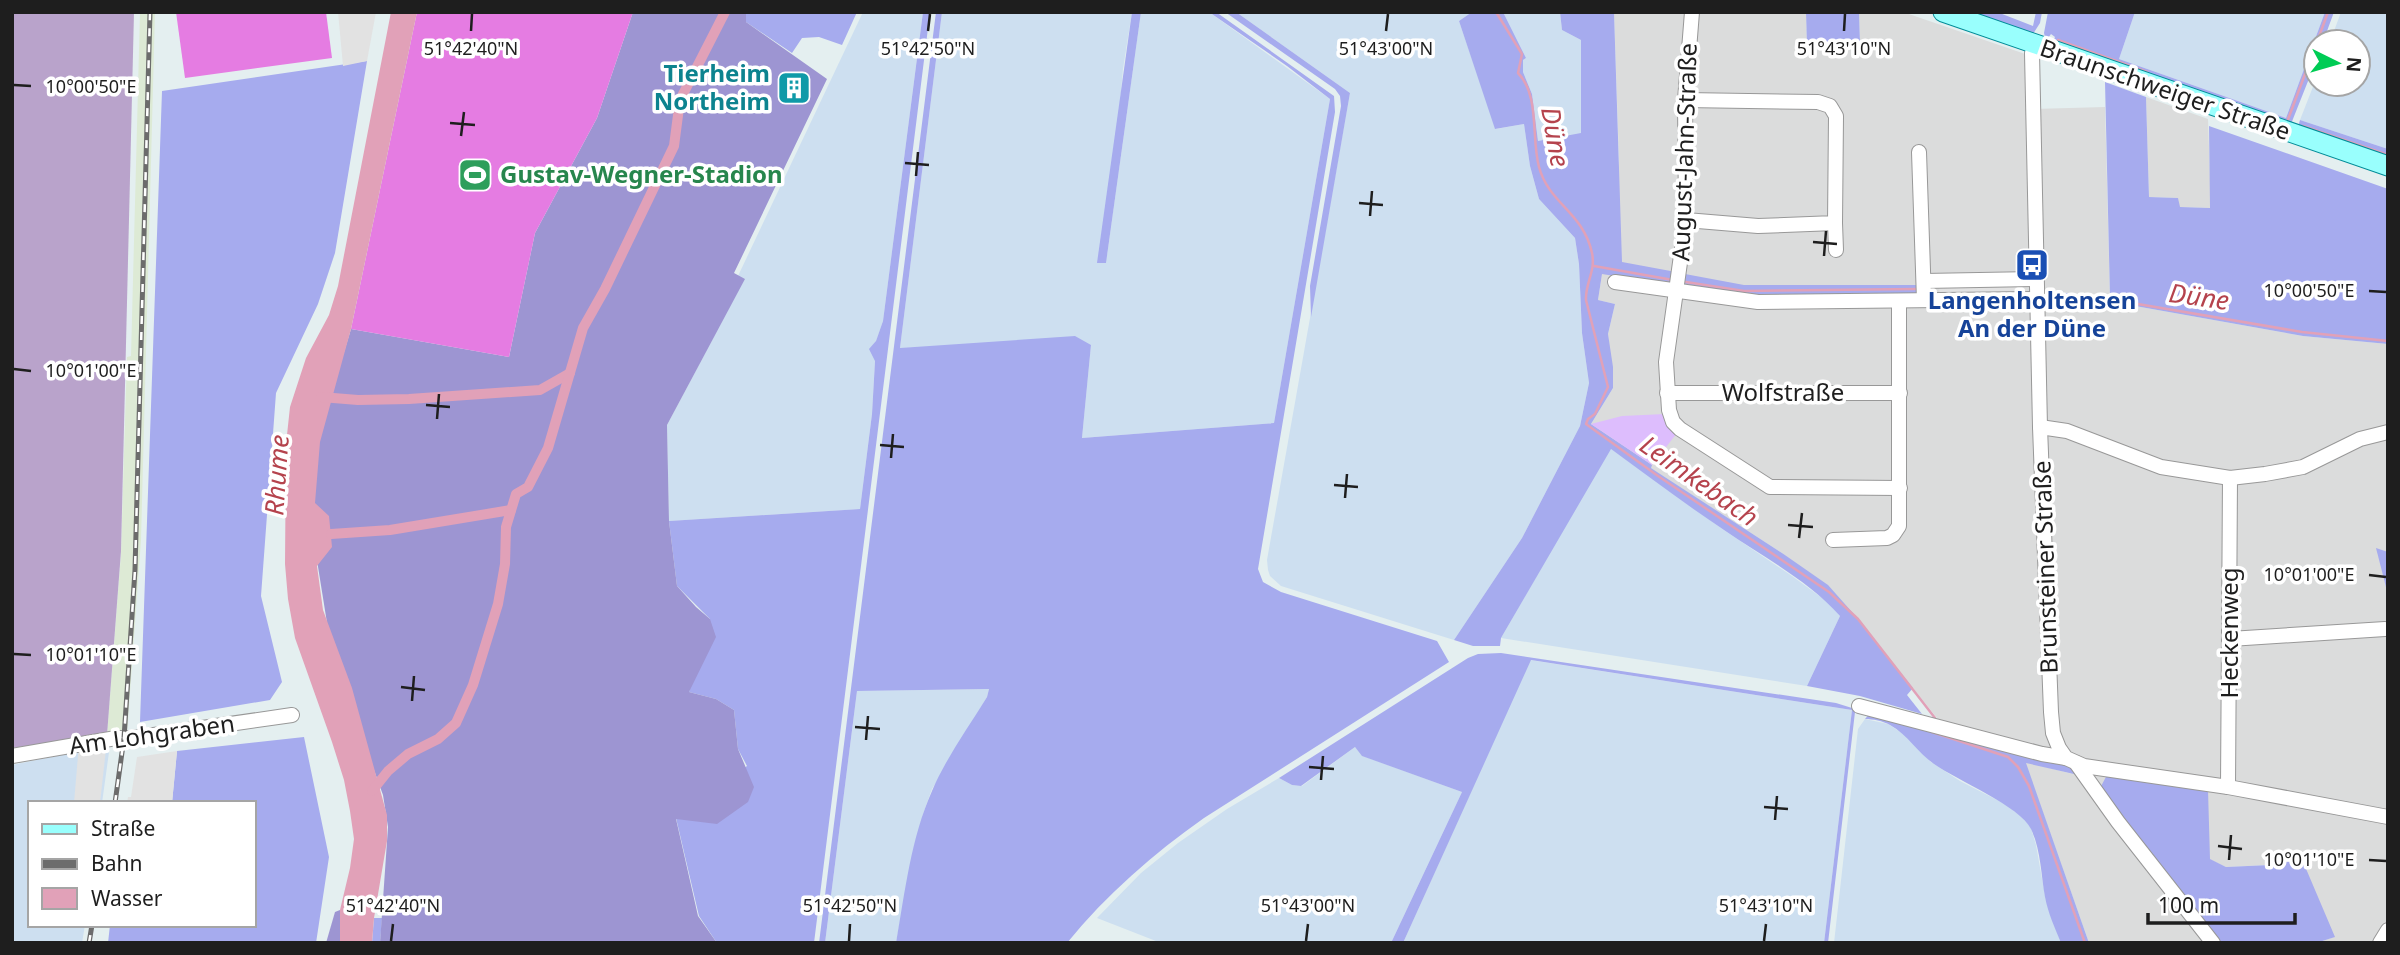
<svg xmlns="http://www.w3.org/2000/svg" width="2400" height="955" viewBox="0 0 2400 955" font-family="'Noto Sans',sans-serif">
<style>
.residential{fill:#dbdcdc}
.industrial{fill:#ddead5}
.farmland{fill:#cddff0}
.grass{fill:#a6abee}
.forest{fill:#9d95d2}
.cemetery{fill:#b9a3cb}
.park{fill:#ddbdfd}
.pitch{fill:#e57ce2}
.parking{fill:#e2e2e2}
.water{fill:#e1a1b8}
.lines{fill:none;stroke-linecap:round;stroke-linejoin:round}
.stream{stroke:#e1a1b8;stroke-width:2.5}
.canal{stroke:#e1a1b8;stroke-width:10}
.minor-casing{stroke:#989898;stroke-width:16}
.major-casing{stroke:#008c98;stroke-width:21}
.minor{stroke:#fff;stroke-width:14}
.major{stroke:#99fffd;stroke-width:19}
.rail-casing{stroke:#6c6c6c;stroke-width:5}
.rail{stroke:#fff;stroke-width:2.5;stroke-dasharray:8;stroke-linecap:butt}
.ticks{fill:none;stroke:#1e1e1e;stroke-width:2.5}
.labels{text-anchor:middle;stroke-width:7;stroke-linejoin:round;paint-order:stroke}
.culture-label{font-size:24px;font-weight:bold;fill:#0d838f;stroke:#fff;text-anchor:end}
.street-label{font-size:24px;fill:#1e1e1e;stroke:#fff}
.leisure-label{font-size:24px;font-weight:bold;fill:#27864d;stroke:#fff;text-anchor:start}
.transit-label{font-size:24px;font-weight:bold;fill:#164399;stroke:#fff}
.water-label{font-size:26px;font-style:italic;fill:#b5434d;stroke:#fff}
.ticks-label{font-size:18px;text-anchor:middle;fill:#1e1e1e;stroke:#fff;stroke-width:7;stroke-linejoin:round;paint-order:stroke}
</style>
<rect width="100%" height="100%" fill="#e4eff0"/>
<g class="residential">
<polygon points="1614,12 1806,12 1807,46 1860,43 1859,12 1903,12 2031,56 2033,109 2105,107 2110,298 2051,291 2051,303 2124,304 2303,336 2388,344 2388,552 2377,549 2388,595 2388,943 2316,943 2334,937 2291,861 2270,865 2226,867 2209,859 2207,790 2107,775 2219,943 2089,943 2025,762 2073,774 1949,733 1852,612 1782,553 1656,472 1591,424 1613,388 1608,334 1615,304 1598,300 1619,161"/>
<polygon points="2146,97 2208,119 2211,208 2179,207 2178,198 2149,197"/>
</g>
<polygon class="industrial" points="140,12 155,12 141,540 127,734 107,735 121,554 127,357 131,356"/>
<g class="farmland">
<polygon points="863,12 923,12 883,321 872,353 875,360 872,414 860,509 669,521 667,425 744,280 738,276"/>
<polygon points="942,12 1132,12 1123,69 1106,263 1141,12 1209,12 1330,99 1274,423 1082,438 1091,345 900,348"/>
<polygon points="1236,12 1472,12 1459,21 1496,129 1524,124 1530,166 1539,199 1575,238 1579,264 1582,333 1589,383 1580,426 1522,538 1454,640 1281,586 1270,576 1268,570 1267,560 1350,93"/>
<polygon points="1503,12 1560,12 1562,30 1581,40 1581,134 1538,141 1532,94 1523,72 1523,60 1526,58"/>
<polygon points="2135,12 2325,12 2286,118 2119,59"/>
<polygon points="2341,12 2388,12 2388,149 2300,120 2316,79 2316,84 2358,84 2358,42 2330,42"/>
<polygon points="1610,448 1721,528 1792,576 1829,603 1840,616 1807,686 1501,638"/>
<polygon points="1530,660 1852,710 1824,943 1403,943"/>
<polygon points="989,689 987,697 932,789 924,811 914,847 896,943 825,943 857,691"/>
<polygon points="1865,719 1888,724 1905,735 1931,762 1960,781 2005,804 2023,818 2031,828 2036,845 2046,901 2061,943 1834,943 1858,729"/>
<polygon points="110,745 102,803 30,803 30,925 85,925 82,943 12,943 12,765"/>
<polygon points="1355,747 1363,756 1462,792 1391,943 1161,943 1097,918 1141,873 1178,843 1227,809 1279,778 1292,785 1302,786"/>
</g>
<g class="grass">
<polygon points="746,12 857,12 842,45 819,37 802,38 792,53 746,22"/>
<polygon points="923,12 930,12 814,943 717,943 699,916 676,818 747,766 738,749 734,710 716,699 689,692 710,619 677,586 669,521 860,509 872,414 875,361 869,349 876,341 883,321"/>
<path d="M936,12H942L900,348L1075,336L1091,345L1082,438L1274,423L1330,99L1287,66L1209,12H1216L1334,96L1335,112L1258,569L1263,582L1281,592L1437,641L1449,662L1204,818C1153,854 1107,894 1067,943H896C905,892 911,838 932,791C946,758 968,728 987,697L989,689L857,691L825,943H819Z"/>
<polygon points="1132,12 1141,12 1106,263 1097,263"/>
<polygon points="1225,12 1236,12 1350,93 1311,317 1310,286 1341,106 1340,96 1335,89"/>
<path d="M1472,12H1503L1526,58L1523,60V72L1532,94L1538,141L1581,133V40L1562,30L1560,12H1614L1622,262L1676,272L1671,285L1602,274L1598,300L1615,304L1608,334L1613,367V388L1591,424L1652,465L1651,468L1657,472L1782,553L1828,585L1852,612L1913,688L1907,695L1922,714L1860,696L1807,686L1840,616C1808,580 1763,557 1724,530C1685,504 1648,476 1611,449L1501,638L1500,646H1473L1454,640L1522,538L1580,426L1589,383L1582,333L1579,264L1575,238L1539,199L1530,166L1524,124L1495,129L1459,21Z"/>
<polygon points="1806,12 1859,12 1860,44 1807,46"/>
<polygon points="1960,12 1997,12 2033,26 2036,12 2042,12 2040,23 2033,34"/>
<polygon points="2048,12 2135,12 2119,59 2286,118 2325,12 2334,12 2323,42 2316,42 2316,61 2291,124 2053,41 2055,37 2051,34 2046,41 2044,33"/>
<polygon points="367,61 335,253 318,304 276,393 261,596 282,682 270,700 140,722 162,91"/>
<polygon points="2105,82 2146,97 2149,197 2178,198 2180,207 2210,208 2209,126 2388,189 2388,344 2303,336 2124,304 2051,303 2046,291 2110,298"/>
<polygon points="2300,120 2388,149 2388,161 2297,130"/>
<polygon points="1685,274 1744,285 1917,285 1917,296 1748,298 1685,285"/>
<polygon points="2376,548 2388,552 2388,595"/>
<polygon points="1501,653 1836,703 1852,708 1855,712 1828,943 1824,943 1852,710 1531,660 1403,943 1391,943 1462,792 1362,756 1355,747 1301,786 1292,785 1279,778 1468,658 1478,654"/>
<path d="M1871,712L2067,765L2074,769V774L2026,763L2089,943H2061C2055,928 2048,913 2045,897C2041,875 2041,850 2031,829C2020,806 1958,781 1934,764C1918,753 1908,735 1890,725C1883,721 1873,719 1865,719Z"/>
<polygon points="304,737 329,857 316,943 108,943 110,925 254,925 254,803 172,803 177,751"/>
<polygon points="2107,775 2208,790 2210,859 2226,867 2270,865 2291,861 2304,864 2335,937 2316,943 2219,943 2099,790"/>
<polygon points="374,918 382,918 380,943 372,943"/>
</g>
<g class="forest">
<polygon points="633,12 746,12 746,22 827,79 734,273 745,279 667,425 669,521 677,586 696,607 710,619 716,637 689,692 716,699 734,710 738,749 754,787 748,802 717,824 676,819 698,916 717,943 380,943 388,827 383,795 332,654 315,548 310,473 322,424 351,329 509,357 535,233 597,118"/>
<polygon points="340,910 340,943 326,943 335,912"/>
</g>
<polygon class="cemetery" points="12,12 134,12 121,551 107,735 12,748"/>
<polygon class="park" points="1665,414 1677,433 1652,465 1591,424 1622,416"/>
<g class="pitch">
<polygon points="176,12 326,12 332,58 185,78"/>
<polygon points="417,12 633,12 597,118 535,233 509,357 351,329"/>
</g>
<g class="parking">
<polygon points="338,12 376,12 367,61 343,66"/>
<polygon points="2016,287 2016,296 1940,297 1939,288"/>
<polygon points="107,740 100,803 74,803 79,744"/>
<polygon points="177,751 172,803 127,803 128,797 131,797 137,757"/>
</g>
<polygon class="water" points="391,12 417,12 351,329 320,442 315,503 329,516 332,547 317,566 323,610 352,688 387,815 387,841 374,918 372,943 340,943 340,910 350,868 354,839 350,811 344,780 332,742 295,638 288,599 285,564 286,444 290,407 306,358 329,315 338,286"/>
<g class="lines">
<g class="stream">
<path d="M1496,12L1522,54L1518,73C1540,95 1531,138 1539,167C1549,204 1583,212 1592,253C1596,271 1585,283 1586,300L1608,387L1595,414L1588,419L1586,424L1658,476L1829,592L1858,619L1935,718L1934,722"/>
<polyline points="2058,40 2147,72"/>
<polyline points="2317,42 2328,12"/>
<polyline points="2285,121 2287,122 2316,45"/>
<polyline points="2303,126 2388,155"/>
<polyline points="1594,266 1673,280"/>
<polyline points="1686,282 1744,291 1916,289"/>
<polyline points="2048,294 2105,302 2126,302 2302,332 2388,341"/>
<polyline points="1932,732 2008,757 2018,767 2029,786 2085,943"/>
</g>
<g class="canal">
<polyline points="321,397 358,400 409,399 540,390 570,373"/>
<polyline points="331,534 390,530 511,510"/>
<polyline points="372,791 388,771 408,754 438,739 456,723 473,685 498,604 505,564 506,527 516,494 528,487 548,448 583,328 605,289 674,146 680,100 725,12"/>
</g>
<defs>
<g id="minor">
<polyline points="1692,12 1685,100 1686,220 1666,362 1669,410 1673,422 1680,429 1770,487 1900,488"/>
<polyline points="2035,45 2032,53 2040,427 2051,712 2053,733 2059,748 2066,758 2084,766 2228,787 2388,817"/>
<polyline points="1685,100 1818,102 1830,106 1836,116 1835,223 1758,226 1686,220"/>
<polyline points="1919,152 1924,300"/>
<polyline points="1835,223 1836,250"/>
<polyline points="1924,281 2036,279"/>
<polyline points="1615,282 1758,302 2037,299"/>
<polyline points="1667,393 1900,393"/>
<polyline points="2040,427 2067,431 2161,467 2230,478 2265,474 2303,467 2360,439 2388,432"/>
<polyline points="1833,540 1887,538 1893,535 1899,526 1899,301"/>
<polyline points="2230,639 2385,629"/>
<polyline points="1859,706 2042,754 2066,758"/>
<polyline points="12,756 116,738 133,738 292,715"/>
<polyline points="2076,763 2118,822 2213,943"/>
<polyline points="2228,787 2230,478"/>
<polyline points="2380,943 2388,930"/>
</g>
<polyline id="major" points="1943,12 2388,166"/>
</defs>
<use href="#minor" class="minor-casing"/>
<use href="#major" class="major-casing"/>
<use href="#minor" class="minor"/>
<use href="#major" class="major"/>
<defs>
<g id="rail">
<polyline points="115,803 124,738 135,570 150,12"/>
<polyline points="89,943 92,925"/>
</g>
</defs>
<use href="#rail" class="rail-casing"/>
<use href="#rail" class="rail"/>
</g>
<path class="ticks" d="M471,31L472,14M928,31L930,14M1386,31L1388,14M1844,31L1845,14M14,85L31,86M450,123L475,125M461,136L464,112M905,163L929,165M916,176L918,152M1359,203L1383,205M1370,216L1372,191M1813,242L1837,244M1824,256L1826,231M2369,291L2386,292M14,369L31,371M426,405L450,407M437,419L439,394M880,445L904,447M891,458L893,434M1334,485L1358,487M1345,498L1347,474M1788,525L1813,527M1799,538L1802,513M2369,575L2386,577M14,654L31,655M401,687L425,690M412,701L414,676M855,727L880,729M866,740L868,716M1309,767L1334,769M1321,780L1323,756M1764,807L1788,809M1775,820L1777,796M2218,846L2242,849M2229,860L2231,835M2369,860L2386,861M391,941L393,924M849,941L850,924M1306,941L1308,924M1764,941L1766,924"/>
<defs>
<symbol id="building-square" viewBox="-11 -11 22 22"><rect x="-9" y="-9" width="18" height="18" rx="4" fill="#0f9aa8" stroke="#fff"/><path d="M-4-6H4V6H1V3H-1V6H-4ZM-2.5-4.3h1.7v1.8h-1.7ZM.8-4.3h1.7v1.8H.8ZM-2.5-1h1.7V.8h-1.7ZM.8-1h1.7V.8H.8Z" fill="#fff"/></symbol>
<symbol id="stadium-square" viewBox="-11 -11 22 22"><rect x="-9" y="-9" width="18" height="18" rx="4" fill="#2e9e5b" stroke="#fff"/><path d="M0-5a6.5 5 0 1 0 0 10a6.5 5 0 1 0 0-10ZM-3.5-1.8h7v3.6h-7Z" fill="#fff"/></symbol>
<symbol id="bus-square" viewBox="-11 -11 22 22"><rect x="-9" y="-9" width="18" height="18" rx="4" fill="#1a4fb4" stroke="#fff"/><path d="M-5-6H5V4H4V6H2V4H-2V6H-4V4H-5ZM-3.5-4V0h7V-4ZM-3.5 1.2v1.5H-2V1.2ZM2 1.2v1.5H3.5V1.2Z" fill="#fff"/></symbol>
</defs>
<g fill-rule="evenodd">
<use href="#building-square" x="775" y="69" width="38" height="38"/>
<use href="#stadium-square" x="456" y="156" width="38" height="38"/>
<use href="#bus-square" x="2013" y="246" width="38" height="38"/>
</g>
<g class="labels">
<g class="culture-label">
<text x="770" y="82">Tierheim<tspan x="770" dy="28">Northeim</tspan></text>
</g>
<g class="street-label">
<text transform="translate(2165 90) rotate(19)" y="8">Braunschweiger Straße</text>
<text transform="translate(1685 152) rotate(-88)" y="8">August-Jahn-Straße</text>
<text x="1783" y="401">Wolfstraße</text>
<text transform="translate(2046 567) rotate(-92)" y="8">Brunsteiner Straße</text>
<text transform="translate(2230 633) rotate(-90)" y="8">Heckenweg</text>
<text transform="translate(152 735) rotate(-8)" y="8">Am Lohgraben</text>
</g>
<g class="leisure-label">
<text x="500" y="183">Gustav-Wegner-Stadion</text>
</g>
<g class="transit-label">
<text x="2032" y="309">Langenholtensen<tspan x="2032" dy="28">An der Düne</tspan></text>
</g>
<g class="water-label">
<text transform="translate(1555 137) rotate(80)" y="9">Düne</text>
<text transform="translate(2199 297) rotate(8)" y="9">Düne</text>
<text transform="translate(277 475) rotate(-86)" y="9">Rhume</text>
<text transform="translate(1699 481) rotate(35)" y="9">Leimkebach</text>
</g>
</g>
<g class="ticks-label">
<text x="471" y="55">51°42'40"N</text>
<text x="928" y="55">51°42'50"N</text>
<text x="1386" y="55">51°43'00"N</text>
<text x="1844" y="55">51°43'10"N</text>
<text x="91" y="93">10°00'50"E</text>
<text x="2309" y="297">10°00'50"E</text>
<text x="91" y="377">10°01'00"E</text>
<text x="2309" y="581">10°01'00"E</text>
<text x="91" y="661">10°01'10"E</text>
<text x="2309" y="866">10°01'10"E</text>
<text x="393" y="912">51°42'40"N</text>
<text x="850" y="912">51°42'50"N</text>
<text x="1308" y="912">51°43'00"N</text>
<text x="1766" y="912">51°43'10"N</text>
</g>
<rect width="2400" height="955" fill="none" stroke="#1e1e1e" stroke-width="28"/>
<rect x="28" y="801" width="228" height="126" fill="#ffffff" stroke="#a5a5a5" stroke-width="2"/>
<rect x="42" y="824" width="35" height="10" fill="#99fffd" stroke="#a5a5a5" stroke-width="2"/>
<text x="91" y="836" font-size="21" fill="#1e1e1e">Straße</text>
<rect x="42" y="859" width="35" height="10" fill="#6c6c6c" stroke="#a5a5a5" stroke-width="2"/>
<text x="91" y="871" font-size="21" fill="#1e1e1e">Bahn</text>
<rect x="42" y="888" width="35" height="21" fill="#e1a1b8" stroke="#a5a5a5" stroke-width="2"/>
<text x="91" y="906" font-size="21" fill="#1e1e1e">Wasser</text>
<g transform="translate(2337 63) rotate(95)"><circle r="33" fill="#ffffff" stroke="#a5a5a5" stroke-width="2"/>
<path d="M0-5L12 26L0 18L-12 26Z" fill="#00cc55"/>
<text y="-10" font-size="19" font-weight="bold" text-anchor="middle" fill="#1e1e1e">N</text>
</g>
<path d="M2148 913v10h147v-10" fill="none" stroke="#1e1e1e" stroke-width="3.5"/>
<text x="2158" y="913" font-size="21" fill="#1e1e1e" stroke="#ffffff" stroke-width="5" paint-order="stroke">100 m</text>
</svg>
